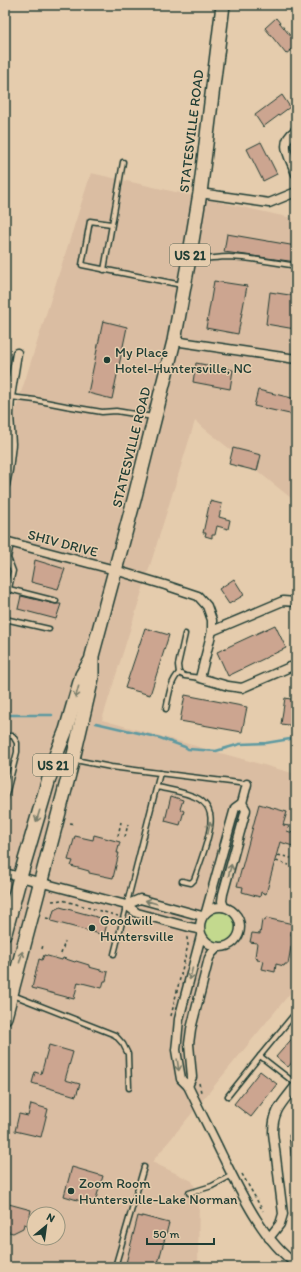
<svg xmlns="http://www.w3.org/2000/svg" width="301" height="1272" viewBox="0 0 301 1272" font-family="Itim,sans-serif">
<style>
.built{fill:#dabda2;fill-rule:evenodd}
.green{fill:#c3d98e;stroke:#718b61}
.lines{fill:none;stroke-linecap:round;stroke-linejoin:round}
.stream{stroke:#5f9aa1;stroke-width:2.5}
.building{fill:#cca590;stroke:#1f3d34}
.service-casing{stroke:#1f3d34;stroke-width:7}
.minor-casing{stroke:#1f3d34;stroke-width:11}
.primary-casing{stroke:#1f3d34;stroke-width:16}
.path{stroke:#1f3d34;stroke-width:1.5;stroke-dasharray:3 3;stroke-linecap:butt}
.service{stroke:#e5ccad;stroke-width:4}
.minor{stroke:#e5ccad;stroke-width:8}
.primary{stroke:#e5ccad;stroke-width:13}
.oneway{stroke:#787d6a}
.poi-dot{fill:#1f3d34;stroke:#e5ccad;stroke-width:1.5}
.labels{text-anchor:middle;stroke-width:3;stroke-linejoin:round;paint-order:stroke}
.shield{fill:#e5ccad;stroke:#5a6858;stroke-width:1}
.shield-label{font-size:13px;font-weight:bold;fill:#1f3d34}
.street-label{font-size:14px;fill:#1f3d34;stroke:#e5ccad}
.poi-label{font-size:14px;fill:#1f3d34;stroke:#e5ccad;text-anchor:start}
</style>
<rect width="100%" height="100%" fill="#e5ccad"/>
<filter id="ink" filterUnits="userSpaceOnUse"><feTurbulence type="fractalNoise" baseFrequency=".025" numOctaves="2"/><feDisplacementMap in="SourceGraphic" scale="8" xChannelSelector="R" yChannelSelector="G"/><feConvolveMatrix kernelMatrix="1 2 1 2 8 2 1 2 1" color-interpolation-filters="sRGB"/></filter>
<g filter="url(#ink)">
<path class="built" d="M91,173L296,219V502L195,421L102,720L296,774V986L152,1162L192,1181L199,1197L198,1267H5V443ZM34,1214H58V1238H34Z"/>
<circle class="green" cx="220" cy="927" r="20"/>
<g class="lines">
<g class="stream">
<polyline points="5,715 52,715"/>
<polyline points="96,723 160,738 185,747 188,749 216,751 240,744 266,743 296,738"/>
</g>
</g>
<g class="building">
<polygon points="276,18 296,43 296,46 286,54 265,28"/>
<polygon points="282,95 290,107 263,127 255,115"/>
<polygon points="261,142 277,174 263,181 247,149"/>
<polygon points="227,234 296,246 296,262 224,252"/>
<polygon points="214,281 247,286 238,334 206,328"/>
<polygon points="270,292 296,296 295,329 266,324"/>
<polygon points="103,321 127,327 112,399 88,393"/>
<polygon points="196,363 233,370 230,389 193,382"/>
<polygon points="258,390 296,399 294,415 254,406"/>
<polygon points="233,448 261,455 257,471 229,464"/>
<polygon points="210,501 222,504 219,517 230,520 228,529 217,526 215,535 212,535 212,538 205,536 206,533 203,533"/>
<polygon points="35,560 65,569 58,589 31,582"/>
<polygon points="234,579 244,595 229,604 219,589"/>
<polygon points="21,596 55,604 61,604 56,619 18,609"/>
<polygon points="275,625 286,648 228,676 217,652"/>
<polygon points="145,628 169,635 150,695 125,688"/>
<polygon points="185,695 247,707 242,732 180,721"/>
<polygon points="285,698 296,700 296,726 281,724"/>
<polygon points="171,796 183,800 180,809 184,811 180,825 165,821"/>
<polygon points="259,804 287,812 283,825 289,826 287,831 296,834 296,847 280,842 266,894 261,892 260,897 242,892 243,887 237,886"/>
<polygon points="94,835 120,842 117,853 119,853 113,878 89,873 89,871 71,866 73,861 68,860 75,836 93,840"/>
<polygon points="60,907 108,920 104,935 51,921 54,910"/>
<polygon points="266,918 293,924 291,935 296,936 296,948 291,947 288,964 285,964 284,966 276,964 275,972 262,969 264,961 257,960 258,958 255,957 257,943 250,942 252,933 260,934 262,920 265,921"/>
<polygon points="44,955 62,960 63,958 75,962 76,961 89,965 89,967 108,972 106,981 104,981 102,988 78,982 74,999 32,988 39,959 42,960"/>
<polygon points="296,1034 296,1058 288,1067 276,1057"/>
<polygon points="49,1045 73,1052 65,1080 80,1084 76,1096 32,1083 35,1072 41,1074"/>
<polygon points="260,1071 277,1084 251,1117 234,1104"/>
<polygon points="31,1104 48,1109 41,1137 15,1131 19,1114 28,1116"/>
<polygon points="296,1134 296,1155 291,1156 289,1135"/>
<polygon points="72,1167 103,1176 94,1205 64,1196"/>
<polygon points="5,1203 31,1210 28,1225 24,1224 23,1228 13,1233 5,1231"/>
<polygon points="138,1216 142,1217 142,1216 169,1223 157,1267 125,1267"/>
</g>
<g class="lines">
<defs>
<g id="service">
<polyline points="111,224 90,221 82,265 182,285"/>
<path d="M192,259C204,260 216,257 229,257C251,258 273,262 296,266"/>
<polyline points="104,270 123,162"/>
<polyline points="10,397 35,400 66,406 102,412 116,411 153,417"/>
<polyline points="9,589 56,601"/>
<polyline points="5,605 13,571 8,558 11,543"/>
<polyline points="5,619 49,629"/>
<polyline points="185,634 178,665 179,673 185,676 200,678"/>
<path d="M166,709C169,696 170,682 179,673"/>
<polyline points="5,736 13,736 17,743 17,752 5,799"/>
<polyline points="75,760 111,767 247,784"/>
<path d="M157,787C170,790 187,792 199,799C204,802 209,808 210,814C214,828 199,866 194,880L191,883L182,881"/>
<polyline points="114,954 160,773"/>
<polyline points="13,995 115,1035 123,1044 128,1054 129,1088"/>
<polyline points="260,1056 292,1017"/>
<polyline points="228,1096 260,1056 296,1084"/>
<polyline points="189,1193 212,1186 232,1175"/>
<polyline points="115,1267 144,1167"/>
</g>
<g id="minor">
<path d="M296,130C277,143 290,157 296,174"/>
<polyline points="200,193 269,203 296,192"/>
<polyline points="174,341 296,359"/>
<polyline points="5,485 8,470 11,444 9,415 10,397 17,353"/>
<polyline points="5,541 115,570 165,585 198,596 207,606 212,620 212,631 200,678 228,686 242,688 290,667 296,667"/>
<polyline points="212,631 283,601 296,602"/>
<polyline points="242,803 247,784"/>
<polyline points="5,873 126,905 137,913 189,927 199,929"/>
<polyline points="126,905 140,899 202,916"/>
<circle cx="220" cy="927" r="20"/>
<polyline points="206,912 235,808 242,803 246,810 223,894 222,901 224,907"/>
<path d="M201,936L179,1019L177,1041L176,1050L181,1079L188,1086C199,1109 211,1132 222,1155C240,1191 263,1241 296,1264"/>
<polyline points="188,1086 192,1077 189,1044 191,1029 209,958 212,953 218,947"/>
<path d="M269,1238L280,1224L283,1214L273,1133C273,1109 283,1103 296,1085"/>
</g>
<g id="primary">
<polyline points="5,933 20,877 56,755 66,730 82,675 91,660"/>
<polyline points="5,1017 73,759 92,678 92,656 134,500 174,341 189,259 200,193 223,5"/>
</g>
</defs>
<use href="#service" class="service-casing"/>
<use href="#minor" class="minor-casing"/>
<use href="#primary" class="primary-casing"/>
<g class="path">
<polyline points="70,823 75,824"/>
<polyline points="118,836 121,822"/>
<polyline points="125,837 128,824"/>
<polyline points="278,855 291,858"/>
<polyline points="276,861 289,865"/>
<polyline points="52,901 62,900 118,916"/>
<polyline points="46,918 50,919"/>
<polyline points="42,949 43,945"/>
<polyline points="61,954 65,941"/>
<polyline points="171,1016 188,945 187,938 185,935"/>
<polyline points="199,1083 201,1092"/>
<polyline points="242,1174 263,1211"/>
</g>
<use href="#service" class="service"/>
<use href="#minor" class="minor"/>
<use href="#primary" class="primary"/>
</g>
<defs><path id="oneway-shaft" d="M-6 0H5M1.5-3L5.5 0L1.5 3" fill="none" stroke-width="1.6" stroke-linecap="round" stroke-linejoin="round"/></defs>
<g class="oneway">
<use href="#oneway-shaft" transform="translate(77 692) rotate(106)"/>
<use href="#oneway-shaft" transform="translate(38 816) rotate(107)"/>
<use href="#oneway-shaft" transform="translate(209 828) rotate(-79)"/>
<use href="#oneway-shaft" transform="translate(230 870) rotate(-75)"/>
<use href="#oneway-shaft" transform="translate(151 902) rotate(-164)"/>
<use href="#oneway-shaft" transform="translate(21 957) rotate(-75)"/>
<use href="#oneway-shaft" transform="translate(191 974) rotate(104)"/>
<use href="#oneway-shaft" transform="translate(178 1065) rotate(82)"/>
</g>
</g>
<g class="poi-dot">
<circle cx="107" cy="360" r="4"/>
<circle cx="92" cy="928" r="4"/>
<circle cx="71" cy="1191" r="4"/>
</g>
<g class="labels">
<g class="shield">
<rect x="170" y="244" width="40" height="22" rx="3"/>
<rect x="33" y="754" width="40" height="22" rx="3"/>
</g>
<g class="shield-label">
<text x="190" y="260">US 21</text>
<text x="53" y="770">US 21</text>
</g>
<g class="street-label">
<text transform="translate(191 131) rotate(-83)" y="5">STATESVILLE ROAD</text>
<text transform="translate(131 447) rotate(-76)" y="5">STATESVILLE ROAD</text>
<text transform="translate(63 543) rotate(15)" y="5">SHIV DRIVE</text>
</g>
<g class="poi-label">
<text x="115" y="357">My Place<tspan x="115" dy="16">Hotel-Huntersville, NC</tspan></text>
<text x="100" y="925">Goodwill<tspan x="100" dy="16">Huntersville</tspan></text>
<text x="79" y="1188">Zoom Room<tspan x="79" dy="16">Huntersville-Lake Norman</tspan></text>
</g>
</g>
<rect width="301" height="1272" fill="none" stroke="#e5ccad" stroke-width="20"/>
<rect x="10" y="10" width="281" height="1252" fill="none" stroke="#1f3d34" stroke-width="1.5" filter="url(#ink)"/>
<g transform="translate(46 1226) rotate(29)"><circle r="19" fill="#e5ccad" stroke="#96937d"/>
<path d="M0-3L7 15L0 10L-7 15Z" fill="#1f3d34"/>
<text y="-6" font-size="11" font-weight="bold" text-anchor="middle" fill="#1f3d34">N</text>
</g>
<path d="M147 1238v6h67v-6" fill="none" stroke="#1f3d34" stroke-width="2"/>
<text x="153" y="1238" font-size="12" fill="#1f3d34" stroke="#e5ccad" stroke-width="3" paint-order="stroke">50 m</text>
</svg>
